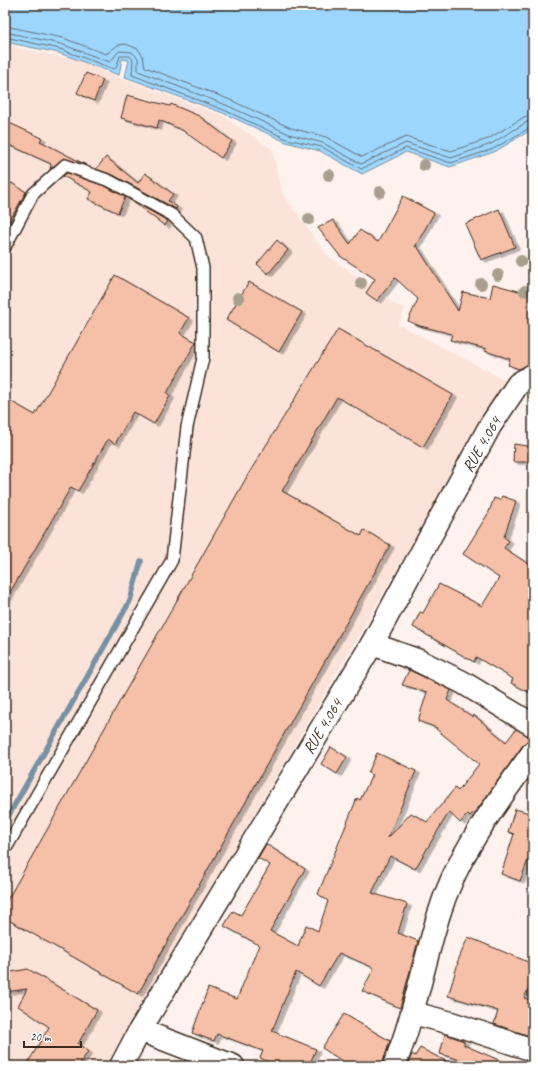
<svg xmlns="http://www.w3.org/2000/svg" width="538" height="1071" viewBox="0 0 538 1071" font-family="Caveat,sans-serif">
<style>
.built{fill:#fbe3d9}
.water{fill:#9dd6fd;stroke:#7691a4}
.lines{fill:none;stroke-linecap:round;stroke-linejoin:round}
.shore{stroke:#626f77;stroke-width:1}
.stream{stroke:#7691a4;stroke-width:5.5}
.building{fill:#f5bfa8;stroke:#3b2a1e;filter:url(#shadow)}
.lane-casing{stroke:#3b2a1e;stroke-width:14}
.street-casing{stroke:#3b2a1e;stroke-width:25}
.lane{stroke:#fff;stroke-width:11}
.street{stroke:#fff;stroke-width:22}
.tree{fill:#a7a08e}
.labels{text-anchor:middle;stroke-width:4;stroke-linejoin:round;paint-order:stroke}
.street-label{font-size:16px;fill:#3b2a1e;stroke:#fff}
</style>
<defs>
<filter id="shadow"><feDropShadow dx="4.5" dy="2.5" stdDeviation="0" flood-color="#0004"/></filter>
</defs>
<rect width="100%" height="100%" fill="#fdf2ee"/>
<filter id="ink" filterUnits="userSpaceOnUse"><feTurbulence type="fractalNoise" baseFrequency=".025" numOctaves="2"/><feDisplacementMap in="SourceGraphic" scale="8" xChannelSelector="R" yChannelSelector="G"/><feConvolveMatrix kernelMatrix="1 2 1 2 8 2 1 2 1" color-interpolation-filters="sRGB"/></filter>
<g filter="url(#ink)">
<polygon class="built" points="7,45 84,62 107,73 221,115 272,149 282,193 326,254 394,304 405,308 398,324 507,381 188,928 109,1066 5,1066 5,52"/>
<polygon class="water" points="5,5 533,5 533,129 494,152 450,167 406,152 362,174 320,151 286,142 223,113 125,77 129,60 122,59 119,75 59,53 5,42"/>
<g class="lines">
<g class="shore">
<polyline points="5,26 63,38 106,54 118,45 126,44 138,49 143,56 145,67 228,99 291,128 326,137 362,157 406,137 451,151 488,139 524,117 533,115"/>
<polyline points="5,32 61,44 110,62 119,51 132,52 138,58 138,71 226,105 289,134 323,143 361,164 406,143 451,158 491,144 527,122 533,121"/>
<polyline points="5,37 60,49 114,69 116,68 120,56 130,56 133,60 132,75 224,110 287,139 322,147 361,169 406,148 451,163 493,149 533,126"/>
</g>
<polyline class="stream" points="5,822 130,601 141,561"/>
</g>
<g class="building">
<polygon points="86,73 103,80 94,101 77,93"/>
<polygon points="127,95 170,106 171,104 199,116 232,141 221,158 182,130 159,120 157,128 121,118"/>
<polygon points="5,121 42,138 40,141 86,165 64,158 50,169 51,164 5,143"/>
<polygon points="106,157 138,183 145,173 173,194 168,201 177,207 176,209 113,175 96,169"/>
<polygon points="67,173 107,187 125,197 118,213 88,199 92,192 63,176"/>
<polygon points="5,179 26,192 5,229"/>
<polygon points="403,196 434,213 415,247 417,246 458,311 463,292 490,298 493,284 533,295 533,330 529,352 533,352 533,363 519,369 508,365 510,359 485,351 486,349 450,340 452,334 420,326 408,321 418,299 395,278 377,301 366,293 375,279 340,256 318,228 333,220 350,244 360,230 378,242"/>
<polygon points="129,199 168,221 165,226"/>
<polygon points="499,209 515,247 481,260 465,224"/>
<polygon points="277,240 288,250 268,274 257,264"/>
<polygon points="115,275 189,318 180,333 196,342 167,393 170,396 154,424 133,412 115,444 108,439 78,491 71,487 5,601 5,398 35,415"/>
<polygon points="249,282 302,312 279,352 226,320"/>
<polygon points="338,329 453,395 423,447 337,397 282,491 361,536 364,530 390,545 138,994 5,918 5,904 249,473"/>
<polygon points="514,444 533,447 533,462 513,462"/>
<polygon points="502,496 516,501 504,537 509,541 504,548 533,567 533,683 528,692 511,683 513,679 476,657 474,662 413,627 420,612 423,613 439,584 482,606 499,578 463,554 489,512 494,498 500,500"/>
<polygon points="409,670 451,690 447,700 473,717 474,715 506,742 516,729 533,737 533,740 527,741 523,745 479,807 470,816 468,814 460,823 449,812 415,869 390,856 372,893 407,904 398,933 418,941 400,1008 362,991 374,968 339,953 319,986 296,972 272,1031 316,1049 309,1066 267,1066 269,1062 260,1058 263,1051 217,1034 214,1041 192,1033 208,988 237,999 259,945 224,926 233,911 241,915 270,865 258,858 266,844 305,869 270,931 298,946 306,925 318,931 328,901 318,894 357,798 360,800 372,775 368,773 377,753 416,771 388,838 411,813 427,822 455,788 458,791 479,764 436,729 437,728 418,721 427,692 402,685"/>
<polygon points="331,747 347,757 337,774 321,764"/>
<polygon points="515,809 533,814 533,862 528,860 520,881 501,874 514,834 508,832"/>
<polygon points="468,937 533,964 533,979 524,998 533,1001 533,1037 494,1024 498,1011 448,996 458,963 457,963"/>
<polygon points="28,969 97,1010 78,1044 88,1051 79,1066 26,1066 49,1027 18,1006 27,989 5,992 5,973"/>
<polygon points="344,1014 390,1041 382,1066 350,1066 322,1048"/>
<polygon points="445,1034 464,1041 464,1045 506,1063 505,1066 481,1066 440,1054"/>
<polygon points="420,1048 456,1066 407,1066 412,1054 415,1056"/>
</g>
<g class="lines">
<defs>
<polyline id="lane" points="5,247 33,194 65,165 110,181 172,215 196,238 203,268 203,358 187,427 172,560 5,850"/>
<g id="street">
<polyline points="372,644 417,660 462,682 533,725"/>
<polyline points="413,1013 451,1023 533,1050"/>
<polyline points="140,1030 233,1066"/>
<polyline points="121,1066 140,1030 372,644 490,426 518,384 533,375"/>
<path d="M394,1066C414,1017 423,965 439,914C457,854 497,803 533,752"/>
</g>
</defs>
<use href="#lane" class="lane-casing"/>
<use href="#street" class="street-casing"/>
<use href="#lane" class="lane"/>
<use href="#street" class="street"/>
</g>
<g class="tree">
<circle cx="424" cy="165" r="6"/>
<circle cx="329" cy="175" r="6"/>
<circle cx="380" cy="192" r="6"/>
<circle cx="309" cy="219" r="6"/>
<circle cx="521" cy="261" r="6"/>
<circle cx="498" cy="275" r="6"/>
<circle cx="361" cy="283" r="6"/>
<circle cx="481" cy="284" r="6"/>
<circle cx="525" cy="291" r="6"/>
<circle cx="238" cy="298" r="6"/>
</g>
</g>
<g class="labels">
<g class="street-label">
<text transform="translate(481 444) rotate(-60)" y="6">RUE 4.064</text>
<text transform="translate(322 726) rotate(-59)" y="6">RUE 4.064</text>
</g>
</g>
<rect width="538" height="1071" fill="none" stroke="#fff" stroke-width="20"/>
<rect x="10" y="10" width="518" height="1051" fill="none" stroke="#3b2a1e" stroke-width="1.5" filter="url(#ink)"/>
<path d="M24 1041v6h57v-6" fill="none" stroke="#3b2a1e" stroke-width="2"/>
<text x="30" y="1041" font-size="12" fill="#3b2a1e" stroke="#ffffff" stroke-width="3" paint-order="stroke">20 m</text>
</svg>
